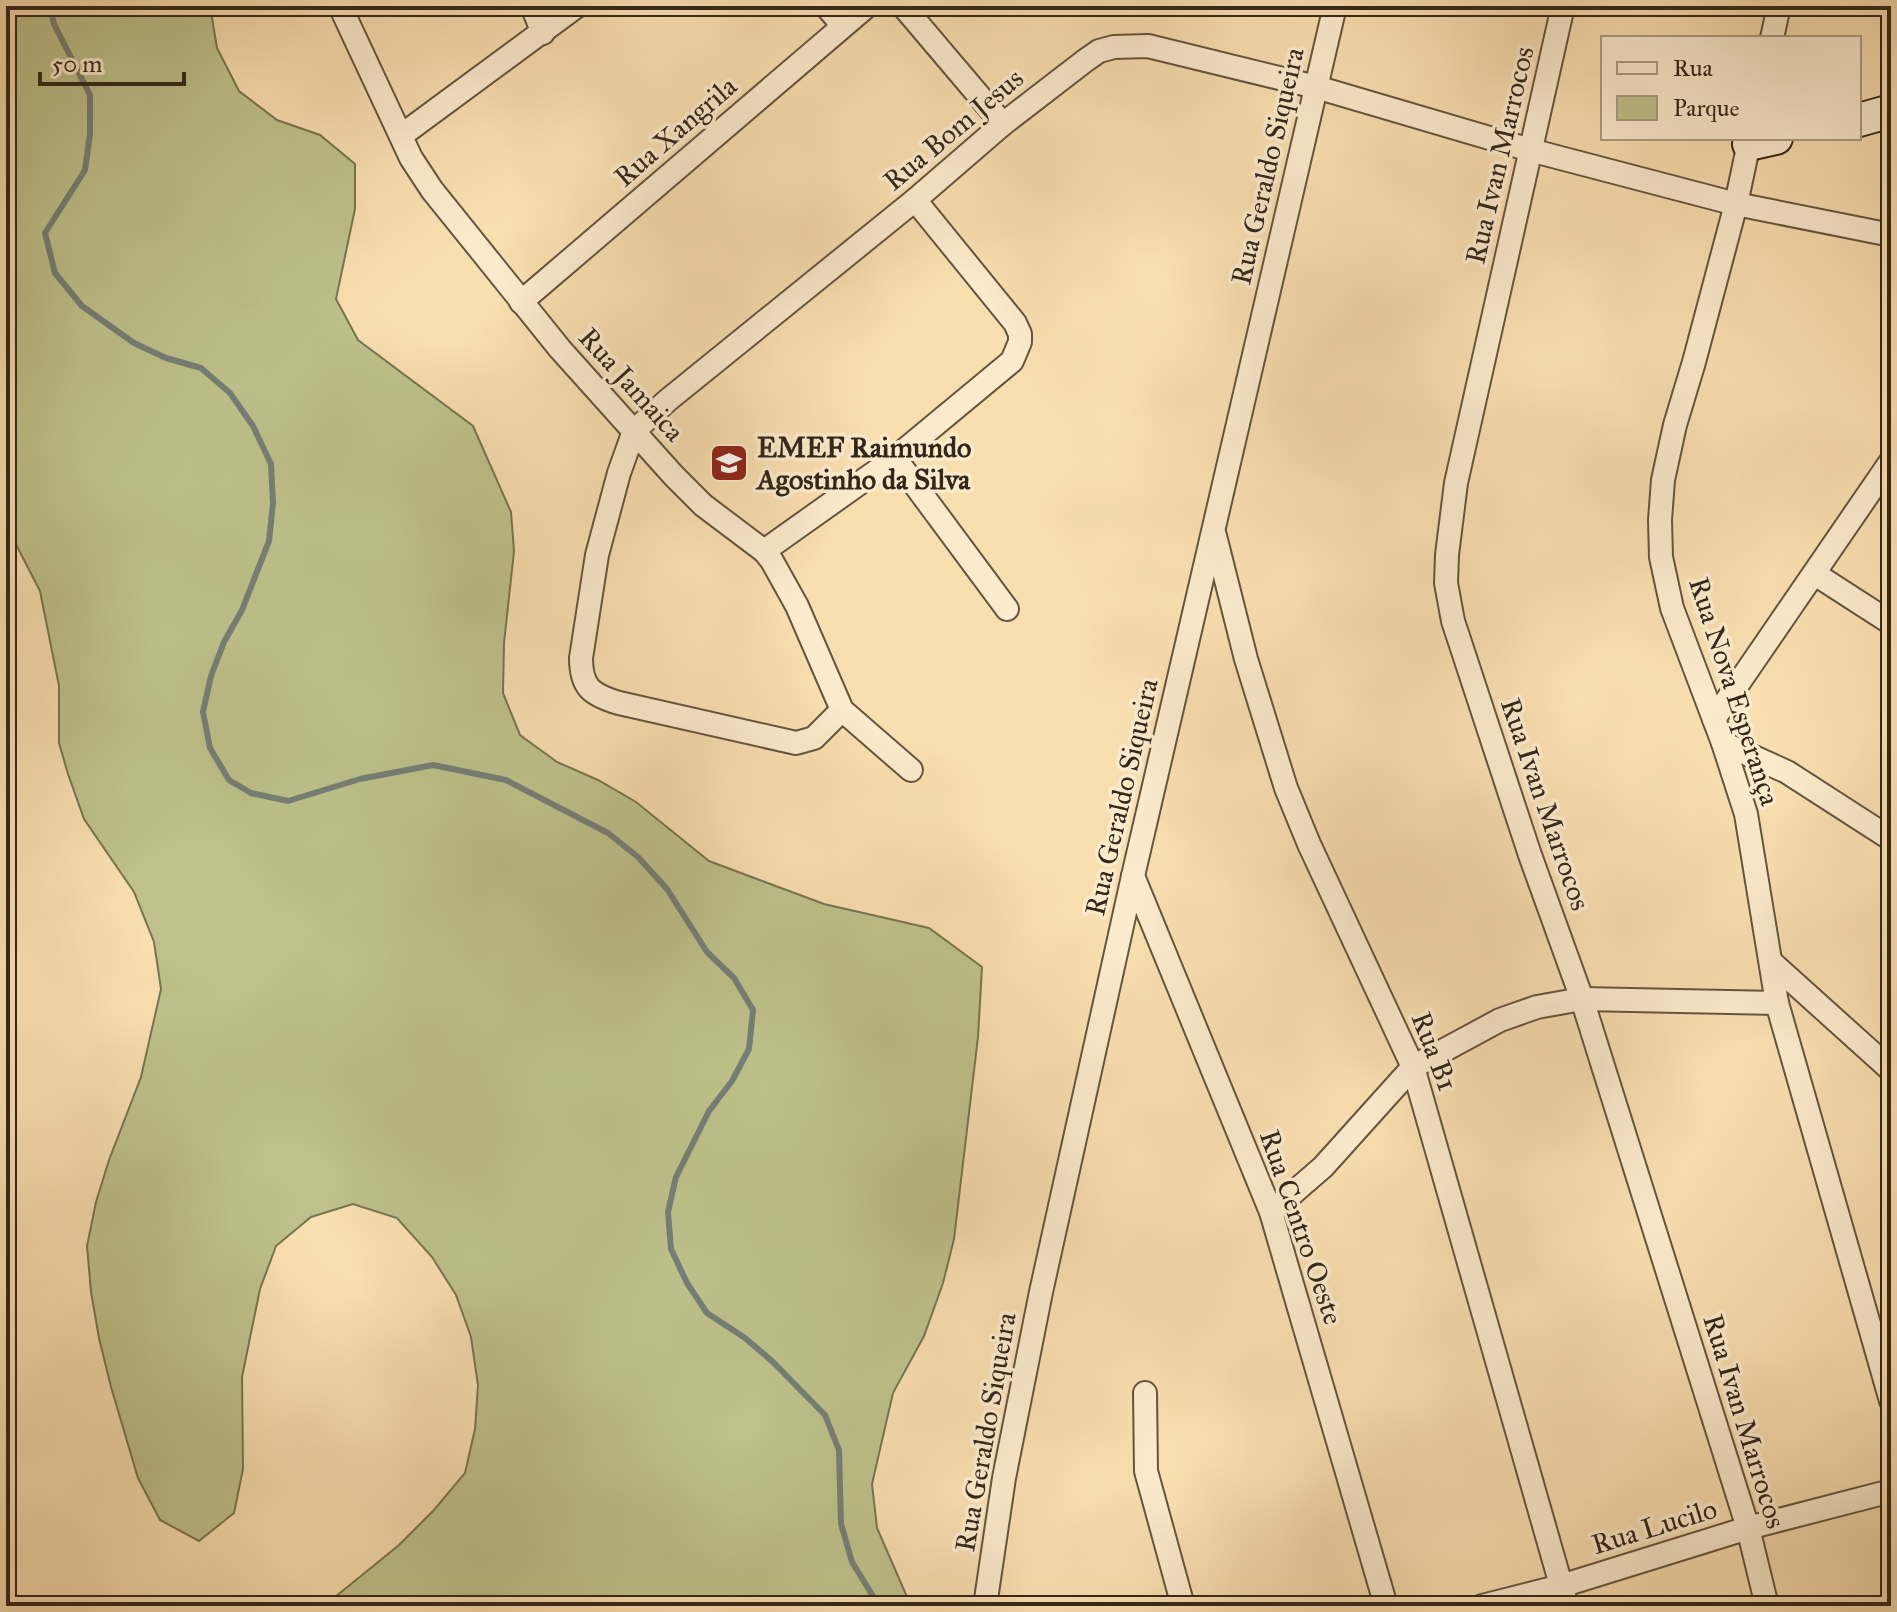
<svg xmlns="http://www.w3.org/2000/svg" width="1897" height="1612" viewBox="0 0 1897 1612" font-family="'IM FELL Great Primer',serif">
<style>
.green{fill:#bec18b;stroke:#787452;stroke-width:2}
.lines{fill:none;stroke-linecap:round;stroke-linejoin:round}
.stream{stroke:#757f77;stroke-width:6}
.street-casing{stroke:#645540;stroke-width:26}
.secondary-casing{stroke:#33271a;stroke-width:36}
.street{stroke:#fbeacc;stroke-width:22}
.secondary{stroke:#fbeacc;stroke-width:32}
.labels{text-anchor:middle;stroke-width:7;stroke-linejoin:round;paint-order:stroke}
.street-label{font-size:28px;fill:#33271a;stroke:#fbeacc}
.poi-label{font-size:28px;font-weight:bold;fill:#33271a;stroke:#fbeacc;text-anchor:start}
</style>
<rect width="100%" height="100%" fill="#f9deb0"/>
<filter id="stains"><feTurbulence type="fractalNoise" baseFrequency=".0025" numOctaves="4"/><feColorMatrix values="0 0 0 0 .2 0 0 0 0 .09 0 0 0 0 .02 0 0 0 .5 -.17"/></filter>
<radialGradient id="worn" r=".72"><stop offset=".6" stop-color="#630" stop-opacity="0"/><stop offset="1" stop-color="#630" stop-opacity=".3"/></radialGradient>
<polygon class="green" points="6,6 210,6 217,48 239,91 277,120 320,135 355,164 355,209 336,299 358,340 473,426 511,512 514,551 504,643 503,693 520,735 557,762 598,780 636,802 709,861 824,904 929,928 982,967 978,1037 954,1239 943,1283 924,1336 893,1393 872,1484 877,1528 911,1606 324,1606 399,1545 434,1510 465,1473 475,1429 478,1385 471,1337 456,1295 432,1257 397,1218 353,1204 311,1217 276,1246 260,1289 242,1377 243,1469 234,1513 199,1541 160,1520 138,1478 111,1387 99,1338 91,1292 87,1246 96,1202 109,1160 141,1077 161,989 154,942 134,892 84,819 68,774 59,743 59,686 40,591 6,525"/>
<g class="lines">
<polyline class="stream" points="50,6 54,24 90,95 90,134 85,170 45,233 55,273 82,306 134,343 166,358 201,368 230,393 253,426 271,464 273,503 269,541 242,610 224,642 211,676 203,712 210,748 229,780 251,793 288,801 360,779 433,765 506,780 608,833 638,857 667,889 707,952 734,978 753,1010 749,1049 732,1081 709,1111 676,1177 668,1212 671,1249 687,1283 707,1313 745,1338 773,1362 825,1415 839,1450 841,1524 852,1562 879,1606"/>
<defs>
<g id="street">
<polyline points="340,6 411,158 432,190 560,349 674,476 703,505 764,551 772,561 797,606 842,710 911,770"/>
<polyline points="532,6 543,33"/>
<polyline points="826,6 843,26"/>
<polyline points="903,6 1003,124"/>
<polyline points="1563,6 1456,483 1447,555 1446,583 1453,621 1530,855 1582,999 1748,1528 1767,1606"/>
<polyline points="1772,38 1779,6"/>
<polyline points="402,135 577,6"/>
<polyline points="1750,138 1736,204 1694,362 1675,425 1663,480 1660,520 1661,557 1672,608 1723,743 1746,814 1777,1003 1891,1401"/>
<polyline points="521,302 867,6"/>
<polyline points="895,458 1007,609"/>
<polyline points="1215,536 1246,659 1286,788 1309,844 1413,1067 1567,1606"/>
<polyline points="764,551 895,458 1012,361 1020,342 1020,334 1015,323 915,200"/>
<polyline points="1815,574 1891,623"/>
<path d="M842,710L814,738L796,743L619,703C592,695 581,688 581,658L597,555L619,473L634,431L668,400L915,200L1003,124L1086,60L1099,51L1114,47L1148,46L1316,87L1530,150L1736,204L1891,235"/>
<polyline points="1714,719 1891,461"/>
<polyline points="1723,743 1787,772 1891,839"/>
<polyline points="1133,876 1271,1212 1386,1606"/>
<polyline points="1771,962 1891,1070"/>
<polyline points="1271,1212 1323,1167 1413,1067 1500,1020 1537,1007 1582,999 1777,1003"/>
<polyline points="1145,1393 1146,1471 1183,1606"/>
<polyline points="985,1606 1004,1478 1041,1292 1133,876 1335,6"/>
<polyline points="1482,1606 1561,1586 1748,1528 1891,1491"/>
</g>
<g id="secondary">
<polyline points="1859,120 1891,111"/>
<polyline points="1749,144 1776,138"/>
</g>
</defs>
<use href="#street" class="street-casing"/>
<use href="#secondary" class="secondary-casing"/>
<use href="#street" class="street"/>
<use href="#secondary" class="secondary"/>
</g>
<defs>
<symbol id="school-square" viewBox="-11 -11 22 22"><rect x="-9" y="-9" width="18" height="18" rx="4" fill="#8f2418" stroke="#fbeacc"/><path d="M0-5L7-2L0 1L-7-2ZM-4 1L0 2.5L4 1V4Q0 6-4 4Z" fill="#fff"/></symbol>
</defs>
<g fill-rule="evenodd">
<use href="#school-square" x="707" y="441" width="44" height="44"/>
</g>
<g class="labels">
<g class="street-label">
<text transform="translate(953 129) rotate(-40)" y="10">Rua Bom Jesus</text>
<text transform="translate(675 131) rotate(-41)" y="10">Rua Xangrila</text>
<text transform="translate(1499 155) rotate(-77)" y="10">Rua Ivan Marrocos</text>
<text transform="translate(1267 166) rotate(-77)" y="10">Rua Geraldo Siqueira</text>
<text transform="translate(632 384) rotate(48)" y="10">Rua Jamaica</text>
<text transform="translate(1735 691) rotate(72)" y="10">Rua Nova Esperança</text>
<text transform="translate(1121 797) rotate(-77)" y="10">Rua Geraldo Siqueira</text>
<text transform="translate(1546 804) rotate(71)" y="10">Rua Ivan Marrocos</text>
<text transform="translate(1435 1051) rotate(69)" y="10">Rua B1</text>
<text transform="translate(1302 1227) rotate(71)" y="10">Rua Centro Oeste</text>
<text transform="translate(1745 1421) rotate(73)" y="10">Rua Ivan Marrocos</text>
<text transform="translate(985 1432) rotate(-80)" y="10">Rua Geraldo Siqueira</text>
<text transform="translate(1654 1526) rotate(-17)" y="10">Rua Lucilo</text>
</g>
<g class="poi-label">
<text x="757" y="457">EMEF Raimundo<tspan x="757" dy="32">Agostinho da Silva</tspan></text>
</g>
</g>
<rect width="1897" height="1612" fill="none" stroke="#f9deb0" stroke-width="32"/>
<rect x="8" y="8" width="1881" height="1596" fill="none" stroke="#33271a" stroke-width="4"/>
<rect x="16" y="16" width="1865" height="1580" fill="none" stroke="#33271a" stroke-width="2"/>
<rect x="1601" y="36" width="260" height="104" fill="#fbeacc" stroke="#ab9c85" stroke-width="2"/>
<rect x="1617" y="62" width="40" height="12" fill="#fbeacc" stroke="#ab9c85" stroke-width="2"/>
<text x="1673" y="76" font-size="24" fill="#33271a">Rua</text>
<rect x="1617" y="96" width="40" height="24" fill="#bec18b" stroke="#ab9c85" stroke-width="2"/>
<text x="1673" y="116" font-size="24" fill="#33271a">Parque</text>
<path d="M40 72v12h144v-12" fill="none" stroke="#33271a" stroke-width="4"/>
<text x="52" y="72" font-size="24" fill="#33271a" stroke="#fbeacc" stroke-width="6" paint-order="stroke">50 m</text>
<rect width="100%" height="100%" filter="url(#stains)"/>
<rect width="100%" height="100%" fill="url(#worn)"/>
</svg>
